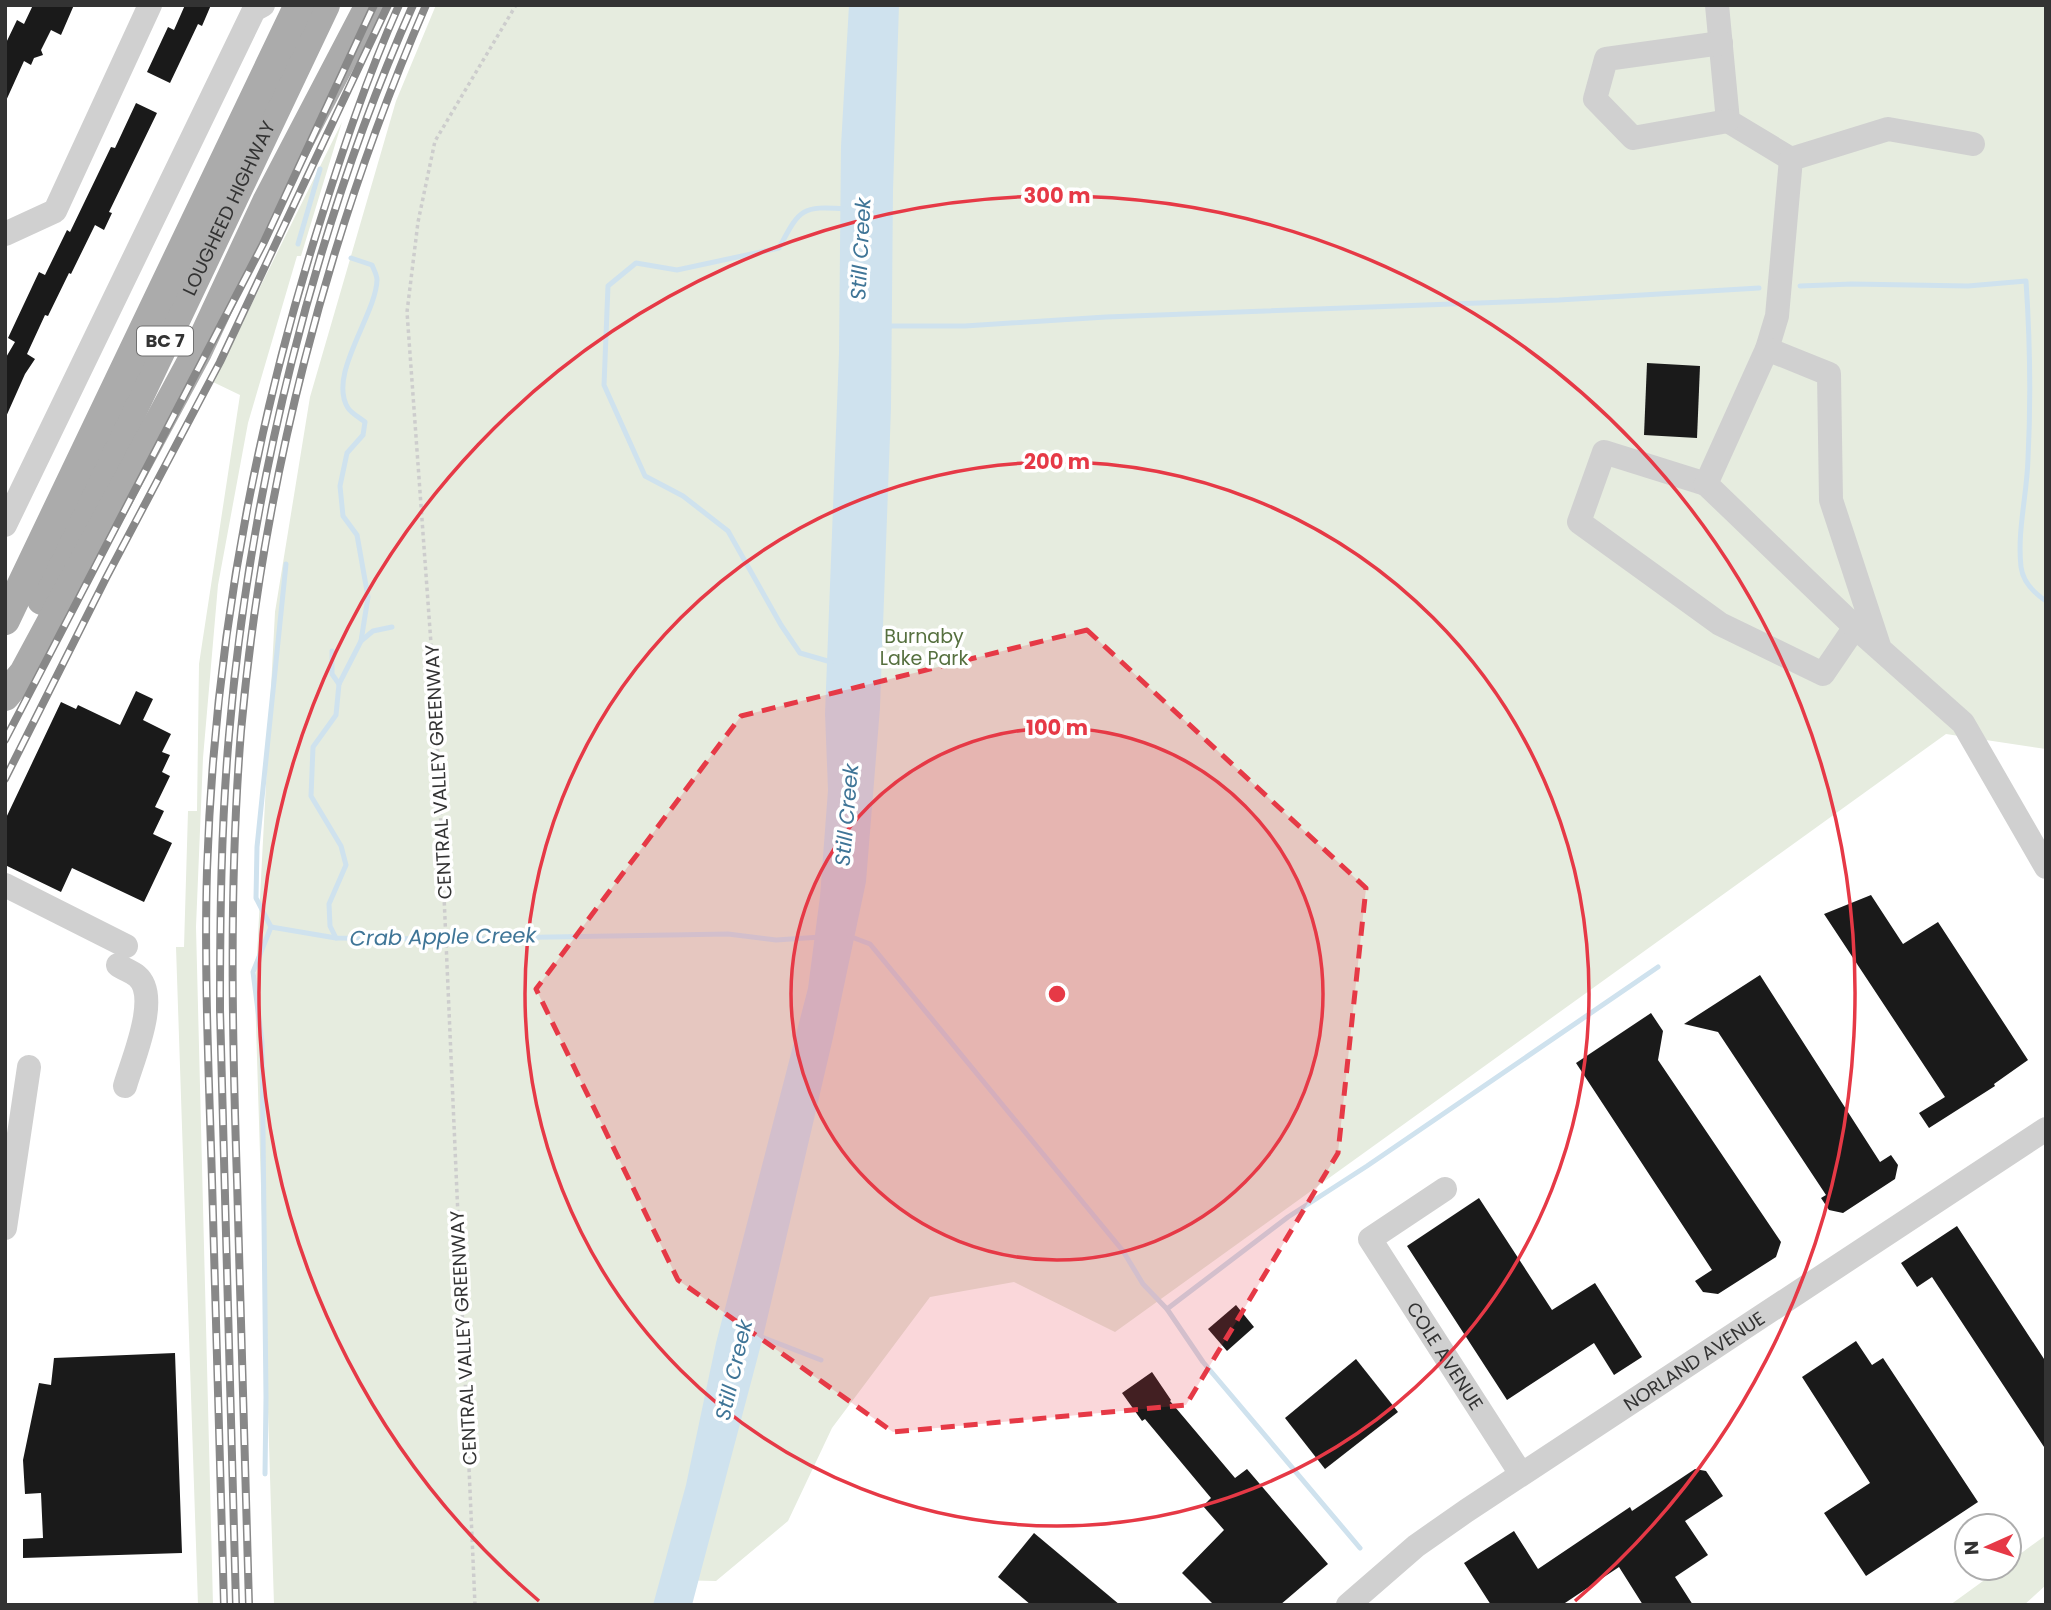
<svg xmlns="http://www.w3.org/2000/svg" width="2051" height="1610" viewBox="0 0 2051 1610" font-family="Poppins,sans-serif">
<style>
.green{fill:#e6ecdf}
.water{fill:#cfe2ee}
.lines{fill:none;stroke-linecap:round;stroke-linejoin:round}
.stream{stroke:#cfe2ee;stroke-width:5}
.building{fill:#1a1a1a}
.path{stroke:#cdcdcd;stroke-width:3.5;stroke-dasharray:3.5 3.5;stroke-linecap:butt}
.minor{stroke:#d0d0d0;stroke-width:24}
.major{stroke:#ababab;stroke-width:30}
.rail-casing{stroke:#888;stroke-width:8}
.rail{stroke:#fff;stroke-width:5;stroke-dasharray:16;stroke-linecap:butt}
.marked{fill:#e63946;fill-opacity:0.2;stroke:#e63946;stroke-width:5;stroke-dasharray:14 9;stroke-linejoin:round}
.ring{fill:none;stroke:#e63946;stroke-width:3.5}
.labels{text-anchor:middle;stroke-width:7;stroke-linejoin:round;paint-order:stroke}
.shield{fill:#fff;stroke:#707070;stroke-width:2}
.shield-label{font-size:18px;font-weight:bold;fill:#333}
.street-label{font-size:19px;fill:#333;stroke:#fff}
.park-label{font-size:19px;fill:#56703f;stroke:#fff}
.water-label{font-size:21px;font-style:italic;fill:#3f7597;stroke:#fff}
.centre{fill:#e63946;stroke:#fff;stroke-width:3.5}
.ring-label{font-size:21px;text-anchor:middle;font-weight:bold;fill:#e63946;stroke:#fff;stroke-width:7;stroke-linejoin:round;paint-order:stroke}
</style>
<rect width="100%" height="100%" fill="#fff"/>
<g class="green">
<polygon points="436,5 2046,5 2046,749 1946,734 1115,1332 1014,1282 930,1297 832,1428 788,1521 716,1581 673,1580 667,1605 274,1605 255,993 275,612 310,397 396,101"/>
<polygon points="342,122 301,256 297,256 248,423 218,585 203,758 196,927 213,1605 198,1605 176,947 184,947 188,811 197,811 199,664 240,395 213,382"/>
<polygon points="2046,1535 2046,1585 2024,1605 1950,1605 2001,1568 2009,1568 2009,1562"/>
</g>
<polygon class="water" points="849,5 899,5 893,190 891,408 880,708 866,882 833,1038 763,1337 692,1605 653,1605 686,1485 716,1343 808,988 820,896 828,790 825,714 839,353 841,146"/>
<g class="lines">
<g class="stream">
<polyline points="298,244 320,169"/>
<path d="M351,258L372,265C374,270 377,275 377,280C376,315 327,375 348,408C351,413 360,418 365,422L363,435L347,453L340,486L343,516L357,535L368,597L361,641L339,684L336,715L313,747L311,796L341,846L346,865L329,904L330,926L336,938L436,939L728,934L776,940L821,937"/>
<path d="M1800,286L1852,284L1968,286L2026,281C2030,340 2031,400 2028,459C2027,495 2017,531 2021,567C2023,582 2034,593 2046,601"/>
<polyline points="885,326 965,326 1106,317 1559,300 1759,288"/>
<polyline points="361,641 373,631 392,627"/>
<polyline points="332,651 332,674 339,684"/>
<path d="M831,662L800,653L781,625L728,531L683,496L645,476L604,385L608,286L636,263L677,270L779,248C799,211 800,205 845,209"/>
<polyline points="271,927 336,938"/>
<polyline points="849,936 870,944 1123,1251 1143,1284 1167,1309 1203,1362 1360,1548"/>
<polyline points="1167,1309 1288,1217 1367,1166 1658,967"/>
<polyline points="759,1336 821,1360"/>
<polyline points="265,1474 266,1397 262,1042 253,972 271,927 256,898 257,847 286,564"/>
</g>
</g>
<g class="building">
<polygon points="33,5 74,5 61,35 51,30 41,50 43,55 34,58 31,65 24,61 5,103 5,45 17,20 24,24"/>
<polygon points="185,5 211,5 202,26 198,24 170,83 147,72 168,27 174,30"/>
<polygon points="136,103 157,113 109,212 112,213 104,230 95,225 71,274 69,273 48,316 45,315 27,354 35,359 25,374 5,419 5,359 15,342 8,338 39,272 45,275 67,230 70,232 111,147 115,148"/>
<polygon points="1647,363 1700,366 1697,438 1644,435"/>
<polygon points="136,691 153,699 143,720 171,734 162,752 170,755 162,772 170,776 155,807 164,811 153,834 172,843 144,902 72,868 61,892 5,865 5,820 61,702 76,709 78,705 120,725"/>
<polygon points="1871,895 1903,944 1938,922 2028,1060 1994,1084 1995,1086 1929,1128 1919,1113 1945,1097 1824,914"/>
<polygon points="1760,975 1880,1162 1891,1155 1898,1165 1895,1179 1843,1213 1829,1210 1821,1198 1826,1195 1718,1032 1684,1024"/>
<polygon points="1651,1013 1663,1031 1658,1060 1781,1242 1776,1257 1718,1294 1703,1292 1695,1281 1712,1270 1576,1063"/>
<polygon points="1479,1198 1552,1310 1595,1283 1642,1357 1614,1375 1594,1343 1507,1400 1407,1246"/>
<polygon points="1957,1226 2046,1362 2046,1450 1932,1277 1917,1287 1901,1263"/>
<polygon points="1236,1305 1254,1327 1227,1351 1208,1329"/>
<polygon points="1856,1341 1872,1365 1883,1358 1978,1502 1866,1576 1824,1513 1870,1483 1802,1377"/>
<polygon points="175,1353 182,1553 23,1558 23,1539 43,1538 41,1493 25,1494 23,1460 39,1383 51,1385 54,1358"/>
<polygon points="1356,1359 1398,1412 1325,1469 1285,1418"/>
<polygon points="1152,1372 1171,1400 1170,1401 1235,1478 1247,1469 1328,1564 1280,1605 1214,1605 1182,1573 1224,1530 1203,1506 1211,1498 1145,1419 1142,1421 1122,1393"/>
<polygon points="1695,1469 1706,1471 1723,1496 1685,1521 1708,1555 1675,1577 1693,1605 1643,1605 1619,1567 1562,1605 1491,1605 1464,1563 1514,1531 1538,1569 1630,1507 1632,1511"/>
<polygon points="1034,1533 1120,1605 1031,1605 998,1577"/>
</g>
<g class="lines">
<polyline class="path" points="475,1605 436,713 407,312 418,222 435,141 516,5"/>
<g class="minor">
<polyline points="1717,5 1728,121 1791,159"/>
<polyline points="1721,43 1606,59 1595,99 1633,138 1728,121"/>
<polyline points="5,234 55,211 150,5"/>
<polyline points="1767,349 1777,316 1791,159 1888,129 1973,144"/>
<polyline points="1706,484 1604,452 1579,522 1720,624 1823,674 1855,627"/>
<polyline points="5,525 254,10 263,5"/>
<polyline points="1880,649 1831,500 1829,374 1767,349 1706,484 1855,627 1963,723 2046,867"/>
<polyline points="5,885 126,946"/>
<path d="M118,965C124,969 132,972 137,976C161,996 132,1061 125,1086"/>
<path id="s1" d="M1445,1189L1370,1239L1521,1474"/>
<polyline points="5,1228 29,1067"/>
<path id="s2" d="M1348,1605L1416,1546L1466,1511L2046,1129"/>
</g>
<g class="major">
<path id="s3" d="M42,600L325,5"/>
<polyline points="5,620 299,5"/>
<polyline points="5,696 24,673 197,352 267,202 370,5"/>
</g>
<defs>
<g id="rail">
<polyline points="5,740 263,244 374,5"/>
<polyline points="5,779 106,578 220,362 388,5"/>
<path d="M224,1605C220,1463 216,1322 212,1180C209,1077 204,973 207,870C214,653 253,435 318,228C342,152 367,77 399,5"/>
<path d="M236,1605L220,1010C220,918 221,827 229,735C249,494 314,227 413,5"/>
<path d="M249,1605C245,1463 241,1322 237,1180C232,1030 229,881 241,731C263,482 327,234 426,5"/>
</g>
</defs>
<use href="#rail" class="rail-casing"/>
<use href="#rail" class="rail"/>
</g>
<path class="marked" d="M1087,630L1366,888L1338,1153L1186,1405L893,1432L678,1280L536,989L741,716Z"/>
<circle cx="1057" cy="994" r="266" fill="#e63946" fill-opacity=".12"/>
<g class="ring">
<circle cx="1057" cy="994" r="266"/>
<circle cx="1057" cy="994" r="532"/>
<path d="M539 1601A798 798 0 1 1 1575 1601"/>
</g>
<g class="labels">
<rect class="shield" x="137" y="326.5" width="56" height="29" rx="5"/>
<g class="shield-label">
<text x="165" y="347">BC 7</text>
</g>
<g class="street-label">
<text dy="7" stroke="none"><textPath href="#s3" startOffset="434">LOUGHEED HIGHWAY</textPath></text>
<text transform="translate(438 772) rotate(-93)" y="7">CENTRAL VALLEY GREENWAY</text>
<text transform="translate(463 1338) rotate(-93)" y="7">CENTRAL VALLEY GREENWAY</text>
<text dy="7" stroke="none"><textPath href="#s1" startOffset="229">COLE AVENUE</textPath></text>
<text dy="7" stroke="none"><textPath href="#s2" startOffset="424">NORLAND AVENUE</textPath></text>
</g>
<g class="park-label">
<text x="924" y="643">Burnaby<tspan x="924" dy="22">Lake Park</tspan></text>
</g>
<g class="water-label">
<text transform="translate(861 249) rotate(-87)" y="7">Still Creek</text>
<text transform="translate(847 815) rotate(-85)" y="7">Still Creek</text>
<text transform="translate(443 937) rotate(-1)" y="7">Crab Apple Creek</text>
<text transform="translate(734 1370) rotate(-77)" y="7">Still Creek</text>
</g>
</g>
<circle cx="1057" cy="994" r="10" class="centre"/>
<g class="ring-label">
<text x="1057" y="203">300 m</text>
<text x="1057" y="469">200 m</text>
<text x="1057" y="735">100 m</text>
</g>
<rect width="2051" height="1610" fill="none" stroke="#333333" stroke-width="14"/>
<g transform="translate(1988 1547) rotate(267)"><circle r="33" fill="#ffffff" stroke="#adadad" stroke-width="2"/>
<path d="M0-5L12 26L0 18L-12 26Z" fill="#e63946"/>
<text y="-10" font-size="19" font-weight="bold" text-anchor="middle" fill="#333333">N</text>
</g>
</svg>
